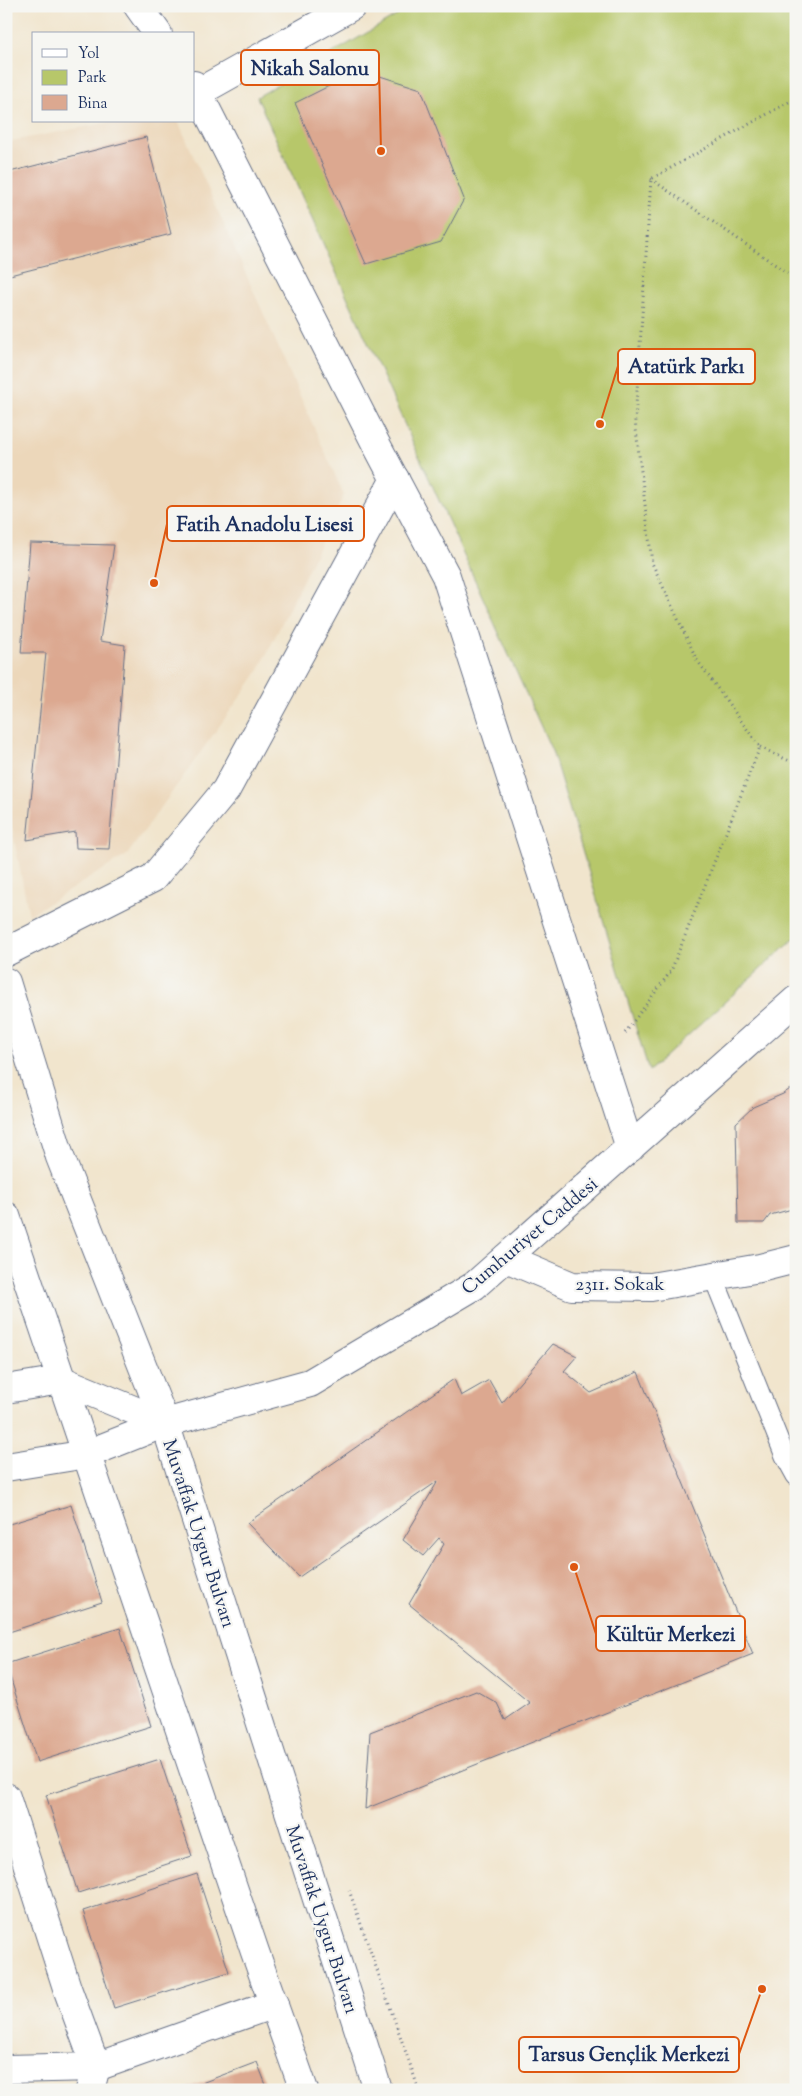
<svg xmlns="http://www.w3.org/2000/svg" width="802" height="2096" viewBox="0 0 802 2096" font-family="'Sorts Mill Goudy',serif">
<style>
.built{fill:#ecd7ba}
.green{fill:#b7c76a;stroke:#697b64}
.building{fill:#dca890}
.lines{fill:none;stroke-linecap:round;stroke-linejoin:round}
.service-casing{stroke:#666f85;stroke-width:21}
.minor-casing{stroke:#666f85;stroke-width:30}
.tertiary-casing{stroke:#666f85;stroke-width:30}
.secondary-casing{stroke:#666f85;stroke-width:30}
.path{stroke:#666f85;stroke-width:3;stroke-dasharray:1 4;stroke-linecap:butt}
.service{stroke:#fff;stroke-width:19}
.minor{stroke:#fff;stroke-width:28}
.tertiary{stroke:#fff;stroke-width:28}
.secondary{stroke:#fff;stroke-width:28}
.labels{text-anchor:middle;stroke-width:4.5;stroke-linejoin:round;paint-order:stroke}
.street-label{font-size:19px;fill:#1b2f5e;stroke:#f6f6f2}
.leader{fill:none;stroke:#de5710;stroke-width:2}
.callout-dot{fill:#de5710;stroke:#f6f6f2;stroke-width:2}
.callout{fill:#f6f6f2;stroke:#de5710;stroke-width:2}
.callout-label{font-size:20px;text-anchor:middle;font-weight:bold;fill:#1b2f5e}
</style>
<rect width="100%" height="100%" fill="#f6f6f2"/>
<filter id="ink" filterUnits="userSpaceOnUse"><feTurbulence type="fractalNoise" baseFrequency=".02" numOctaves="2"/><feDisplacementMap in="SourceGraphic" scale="10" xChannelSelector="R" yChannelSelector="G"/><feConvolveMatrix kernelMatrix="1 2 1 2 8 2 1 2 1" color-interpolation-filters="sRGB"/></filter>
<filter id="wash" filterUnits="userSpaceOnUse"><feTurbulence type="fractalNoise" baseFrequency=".0096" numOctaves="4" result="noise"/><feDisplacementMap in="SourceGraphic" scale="20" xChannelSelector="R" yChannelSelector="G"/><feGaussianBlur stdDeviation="1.12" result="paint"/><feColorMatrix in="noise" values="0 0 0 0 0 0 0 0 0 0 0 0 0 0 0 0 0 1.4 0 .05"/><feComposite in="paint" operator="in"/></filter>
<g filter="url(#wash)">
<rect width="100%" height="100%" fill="#f1e5cd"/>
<polygon class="built" points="117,121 178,121 344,495 258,672 127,855 29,915 6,798 6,142"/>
<polygon class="green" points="413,6 796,6 796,937 649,1071 552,751 257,97"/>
<g id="blocks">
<g class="building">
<polygon points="361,70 421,89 464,199 441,242 366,264 295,103"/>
<polygon points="146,137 171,234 6,276 6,173"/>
<polygon points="30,543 114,545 100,641 125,645 109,849 76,848 75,832 27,840 46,653 21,653"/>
<polygon points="796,1085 796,1208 770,1215 764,1223 738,1223 736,1123 753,1107 783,1094"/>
<polygon points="553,1344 577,1356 564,1371 591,1393 638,1372 753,1654 365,1809 370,1732 476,1691 497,1703 505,1720 530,1703 409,1604 444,1544 439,1538 423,1556 403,1540 438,1481 299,1577 247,1523 454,1379 461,1396 489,1380 502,1403"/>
<polygon points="71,1505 102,1602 6,1633 6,1525"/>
<polygon points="120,1628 151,1726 37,1762 6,1664"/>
<polygon points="160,1759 192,1856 78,1893 46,1795"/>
<polygon points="197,1874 229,1972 114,2008 83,1911"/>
<polygon points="257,2062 268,2090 183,2090"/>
</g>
</g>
</g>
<g filter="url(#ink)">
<use href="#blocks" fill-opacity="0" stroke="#666f85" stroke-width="1"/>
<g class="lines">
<defs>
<polyline id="service" points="713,1276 785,1456 796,1476"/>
<g id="minor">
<polyline points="138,6 158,34"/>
<polyline points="194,85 375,442 446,576 630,1148"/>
<polyline points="199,92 352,6"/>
<polyline points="6,952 153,878 226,790 395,479"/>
<polyline points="506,1258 572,1286 651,1287 760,1268 796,1259"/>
<polyline points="6,1797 67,1988 96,2067 90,2090"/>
<polyline points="6,2069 96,2067 274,2004"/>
</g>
<g id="tertiary">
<polyline points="6,1389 61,1380 165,1423"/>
<polyline points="6,1467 87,1454 165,1423 310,1383 474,1286 796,1000"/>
</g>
<g id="secondary">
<polyline points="6,982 60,1157 165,1423 378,2090"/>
<polyline points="6,1216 255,1952 304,2090"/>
</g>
</defs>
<use href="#service" class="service-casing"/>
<use href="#minor" class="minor-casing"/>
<use href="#tertiary" class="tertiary-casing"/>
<use href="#secondary" class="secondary-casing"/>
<g class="path">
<polyline points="651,179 796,279"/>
<polyline points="760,747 796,764"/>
<polyline points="625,1033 671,971 760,747 697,660 652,563 635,421 651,179 796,98"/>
<polyline points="349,1890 419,2090"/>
</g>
<use href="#service" class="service"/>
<use href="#minor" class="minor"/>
<use href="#tertiary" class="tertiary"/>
<use href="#secondary" class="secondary"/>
</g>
</g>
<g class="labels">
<g class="street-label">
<text transform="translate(529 1235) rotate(-40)" y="7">Cumhuriyet Caddesi</text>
<text x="620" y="1290">2311. Sokak</text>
<text transform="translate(200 1533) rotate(72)" y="7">Muvaffak Uygur Bulvarı</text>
<text transform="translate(323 1919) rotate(72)" y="7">Muvaffak Uygur Bulvarı</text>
</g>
</g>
<path class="leader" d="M381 151L379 68M600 424L618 366M154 583L167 524M574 1567L596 1634M762 1989L739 2054"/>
<g class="callout-dot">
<circle cx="381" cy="151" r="5"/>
<circle cx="600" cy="424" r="5"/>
<circle cx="154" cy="583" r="5"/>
<circle cx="574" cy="1567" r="5"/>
<circle cx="762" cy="1989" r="5"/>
</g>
<g class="callout">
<rect x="241" y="50" width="138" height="35" rx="5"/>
<rect x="618" y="349" width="137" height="35" rx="5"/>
<rect x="167" y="506" width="197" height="35" rx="5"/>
<rect x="596" y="1616" width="149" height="35" rx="5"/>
<rect x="519" y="2037" width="220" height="35" rx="5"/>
</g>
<g class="callout-label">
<text x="310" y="75">Nikah Salonu</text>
<text x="686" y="373">Atatürk Parkı</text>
<text x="265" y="531">Fatih Anadolu Lisesi</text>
<text x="671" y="1641">Kültür Merkezi</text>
<text x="629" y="2061">Tarsus Gençlik Merkezi</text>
</g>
<rect width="802" height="2096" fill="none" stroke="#f6f6f2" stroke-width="25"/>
<rect x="32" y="32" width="162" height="90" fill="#f6f6f2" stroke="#9ea6b7"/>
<rect x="42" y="49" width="25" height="8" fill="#ffffff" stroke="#9ea6b7"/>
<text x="78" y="58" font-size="15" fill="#1b2f5e">Yol</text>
<rect x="42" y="70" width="25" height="15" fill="#b7c76a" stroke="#9ea6b7"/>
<text x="78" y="82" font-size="15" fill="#1b2f5e">Park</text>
<rect x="42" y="95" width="25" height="15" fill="#dca890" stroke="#9ea6b7"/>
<text x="78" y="108" font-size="15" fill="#1b2f5e">Bina</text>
</svg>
